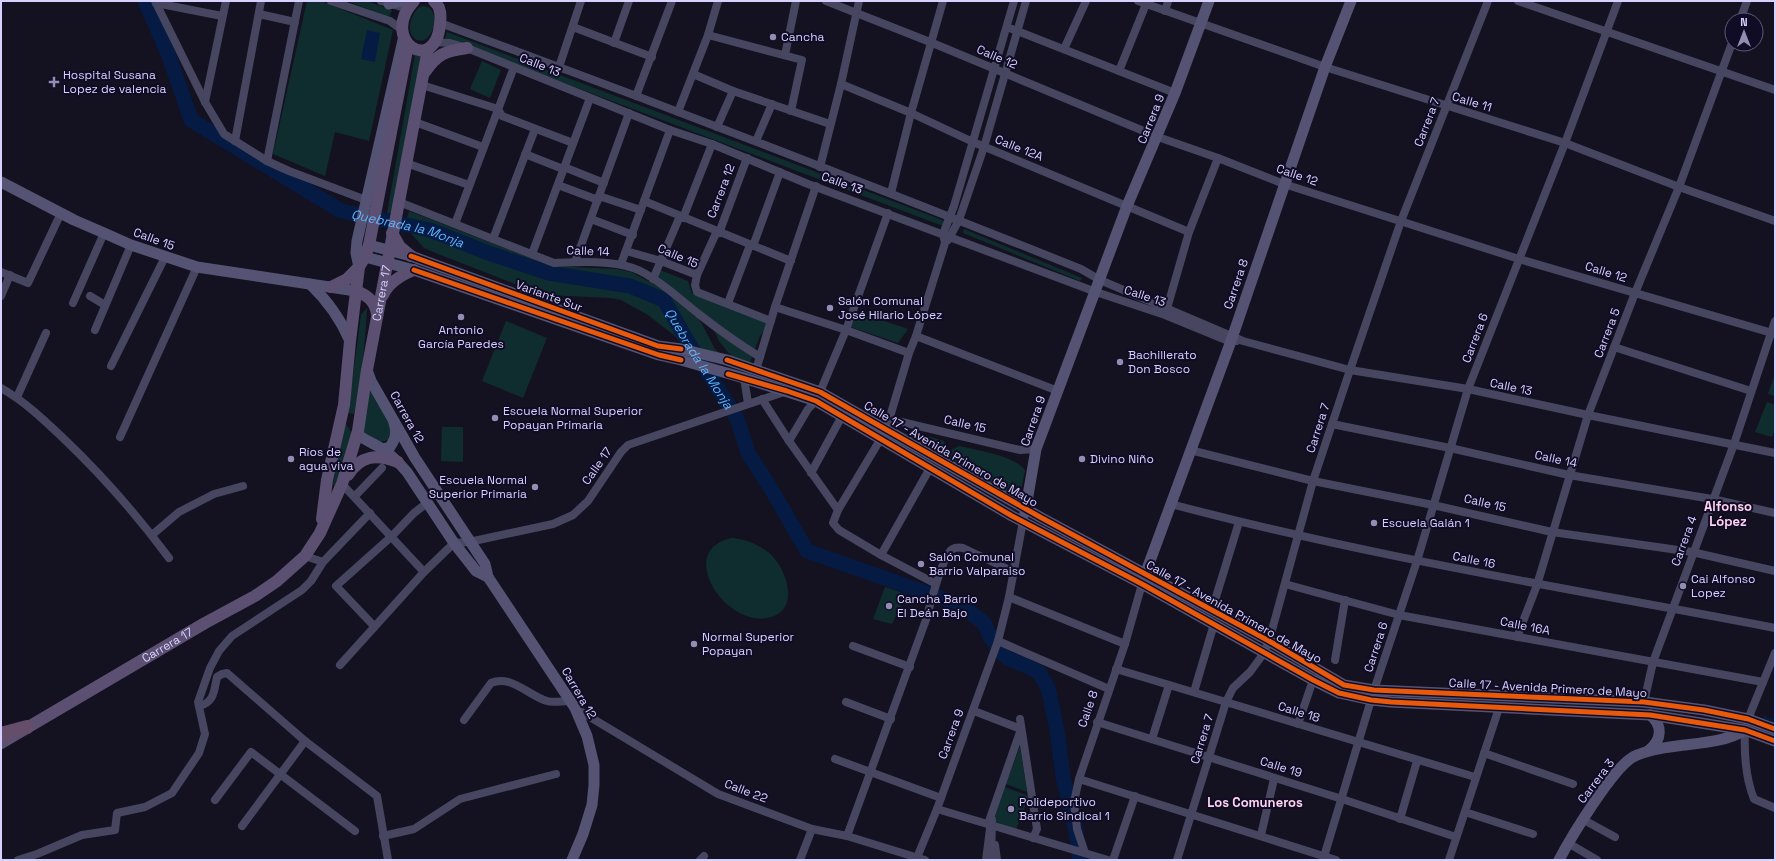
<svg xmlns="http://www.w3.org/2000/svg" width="1776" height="861" viewBox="0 0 1776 861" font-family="'Space Grotesk',sans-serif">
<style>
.green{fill:#0f2d2e}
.water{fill:#051b43}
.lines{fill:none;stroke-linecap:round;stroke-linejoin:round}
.stream{stroke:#051b43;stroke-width:2.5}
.river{stroke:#051b43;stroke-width:15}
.street{stroke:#474661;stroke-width:8}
.secondary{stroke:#555374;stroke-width:11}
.primary{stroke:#5c5072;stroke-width:12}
.highway{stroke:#644e6a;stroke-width:14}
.cycleway-casing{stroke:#110c26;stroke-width:8}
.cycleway{stroke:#e8590c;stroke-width:5}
.poi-dot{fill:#938eb1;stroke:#110c26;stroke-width:1.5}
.labels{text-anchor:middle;stroke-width:4;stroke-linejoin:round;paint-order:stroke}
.poi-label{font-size:12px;fill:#d7d1ff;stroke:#110c26;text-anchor:start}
.street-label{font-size:12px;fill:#d7d1ff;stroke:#110c26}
.water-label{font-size:13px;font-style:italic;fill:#5fb3ff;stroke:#110c26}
.neighbourhood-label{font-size:13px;font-weight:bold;fill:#ffd3ee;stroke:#110c26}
</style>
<rect width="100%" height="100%" fill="#141220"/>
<g class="green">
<polygon points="307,1 321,1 393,30 369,141 335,132 325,176 273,154"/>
<polygon points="347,1 367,1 392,10 389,17"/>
<path d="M422,6C444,5 433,47 417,40C404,34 411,10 422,6Z"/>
<polygon points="447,32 945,221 943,226 445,38"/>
<polygon points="415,55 421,56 392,213 387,213"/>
<polygon points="482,61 501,70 490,98 470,89"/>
<polygon points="409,211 551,266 616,269 631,272 665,290 696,315 702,324 715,349 719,353 681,344 675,336 648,315 621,300 611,298 547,295 520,286 438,254 424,248 407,229 406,221"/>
<polygon points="964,229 1082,278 1080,281 963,233"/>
<polygon points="660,270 688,281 692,293 766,321 767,327 760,336 750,362 734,358 727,351 719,341 710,322 658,279 656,274"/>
<path d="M367,308C365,344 362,378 354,414L348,413L361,315Z"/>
<polygon points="858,312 908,329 898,343 851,327"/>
<polygon points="506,321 547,338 523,398 482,381"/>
<polygon points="1775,374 1775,396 1768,394"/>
<path d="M369,380L393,424L389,439C379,446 371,437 362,432Z"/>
<polygon points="1767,402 1775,405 1775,429 1772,437 1755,432"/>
<polygon points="345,422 353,435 335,488 333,484"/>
<polygon points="442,427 463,427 463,462 441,461"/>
<polygon points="910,431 944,441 946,447 942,455 939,456 907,437"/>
<path d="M959,446C976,450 1015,456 1025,470L1021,490L1012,495L947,458C947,452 954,448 959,446Z"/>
<path d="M732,538C745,539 757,544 768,552C787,567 802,612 767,618C724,626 675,550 732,538Z"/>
<polygon points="885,587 906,594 892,624 873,619"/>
<polygon points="1020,746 1027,792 1006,784"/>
<polygon points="1005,787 1029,796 1016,830 993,821"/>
</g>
<polygon class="water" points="367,30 380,33 375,62 361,59"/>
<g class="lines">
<g class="stream">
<polyline points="1048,688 1055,688"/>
<polyline points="1763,721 1765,717 1775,721"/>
</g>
<path class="river" id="s1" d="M145,1L169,56L191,120L341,211L430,230L491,254L549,273L630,286L664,300L688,342L737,418L748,453L770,487L807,551L961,605L984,623L991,638L1006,657L1039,672L1048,688L1057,730L1063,777L1076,831L1080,860"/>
<g class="street">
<polyline points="155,1 205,102 224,134 267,161 289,171 366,200"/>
<polyline points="331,1 390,21 402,30"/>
<polyline points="381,1 408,9"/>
<polyline points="826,1 930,42 1158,137 1218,158 1284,184 1519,259 1775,334"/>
<polyline points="1138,1 1325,67 1565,143 1679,187 1775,221"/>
<polyline points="1518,1 1775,90"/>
<polyline points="156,3 222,16"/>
<polyline points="1165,11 1168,1"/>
<polyline points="259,14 295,22"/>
<polyline points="1740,20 1747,1"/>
<path d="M440,23C655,102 869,184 1081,269L1100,280L1243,341L1350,370L1468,389L1588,415L1775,453"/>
<polyline points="573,27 652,57"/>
<polyline points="1012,29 1175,93"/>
<polyline points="708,35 802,60 791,111"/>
<polyline points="434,42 450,43 467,48 670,130 712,144 808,184 1096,292 1165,315 1226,340 1236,341"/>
<polyline points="614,43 629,1"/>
<polyline points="1064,49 1086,1"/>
<polyline points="785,55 796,1"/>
<polyline points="559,67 581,1"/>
<polyline points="1119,71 1146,4"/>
<polyline points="693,74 733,91 830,124"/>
<polyline points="841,84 911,113 973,142 1189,232"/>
<polyline points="422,85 498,109 502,116 573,143"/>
<polyline points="636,96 672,1"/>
<polyline points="205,102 226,1"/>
<polyline points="678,112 708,35 718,1"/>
<polyline points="415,122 483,147"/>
<polyline points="717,127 733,91"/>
<polyline points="235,141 261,1"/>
<polyline points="756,141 772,104"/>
<polyline points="525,154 563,169"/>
<polyline points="267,161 299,1"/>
<polyline points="406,163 469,185"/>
<polyline points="564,167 604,183"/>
<polyline points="820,167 841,84 859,1"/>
<polyline points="558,185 598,200"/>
<polyline points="891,193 911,113 943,1"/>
<polyline points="599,196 641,210"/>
<polyline points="644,201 791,261"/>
<path d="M399,202L554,263C578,262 611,260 633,268C654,275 682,301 700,315C719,330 739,344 760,357"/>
<polyline points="683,218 712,144"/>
<polyline points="591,219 633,235"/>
<polyline points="455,224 514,67"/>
<polyline points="719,233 747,158"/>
<polyline points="493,239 535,129"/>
<polyline points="948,240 959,220 984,147 1026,1"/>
<polyline points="753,246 780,172"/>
<polyline points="626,251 661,261 697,275 695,285 697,292 771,321"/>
<polyline points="532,254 590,98"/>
<polyline points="575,262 629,113"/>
<polyline points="621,264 670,130"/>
<polyline points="1,272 28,283 61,213"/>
<polyline points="697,275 717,231"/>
<polyline points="653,279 680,216"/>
<polyline points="1,296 10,275"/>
<polyline points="90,296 105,305"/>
<polyline points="73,303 104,233"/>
<polyline points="728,303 750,245"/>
<polyline points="775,307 846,330 909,353"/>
<polyline points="1166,312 1189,232 1218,158"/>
<polyline points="95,330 131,245"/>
<polyline points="916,336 1058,391"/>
<polyline points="1614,347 1751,391"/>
<polyline points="111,366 165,257"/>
<polyline points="756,370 775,307 816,186"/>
<polyline points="744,378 748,403"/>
<path d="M1,388C24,401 43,419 62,437C101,474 137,515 169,558"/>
<polyline points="820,392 846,330 888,213"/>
<polyline points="17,397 46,333"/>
<polyline points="762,399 789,441 838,510"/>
<polyline points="889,419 1020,450 1036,449"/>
<polyline points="1332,424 1450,448 1569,475 1712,499 1775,513"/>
<polyline points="120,437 197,267"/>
<polyline points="789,441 808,409 816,401"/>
<polyline points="1190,450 1313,481 1433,505 1552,532 1692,552 1775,571"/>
<polyline points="811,473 842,416"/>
<polyline points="342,484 424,572"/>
<polyline points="355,496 382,468"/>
<path d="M1171,504C1370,557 1573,589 1775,628"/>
<polyline points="152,535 179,512 214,494 243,486"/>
<polyline points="881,555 930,468"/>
<polyline points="305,556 323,562 370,513"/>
<polyline points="936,584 881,555 839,530 833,523 838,510 886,430 909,353 916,336 945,243 943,234 954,206 1014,1"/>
<polyline points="1285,584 1399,615 1763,682"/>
<polyline points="1009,597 1125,644"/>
<polyline points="1212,610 1239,522"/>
<polyline points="374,626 336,586 392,536 414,513 427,503"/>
<polyline points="1517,637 1537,585 1588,415 1635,293 1679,187 1732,43"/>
<polyline points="998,641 1109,689"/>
<polyline points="853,646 910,667"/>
<polyline points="1335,660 1345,600"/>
<polyline points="340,665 424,572 454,543 469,542 553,524 573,515 588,501 621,452 628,445 787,391"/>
<polyline points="1116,669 1475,777"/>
<polyline points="1374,690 1417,561 1468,389 1565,143 1618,1"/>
<polyline points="1194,692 1214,624"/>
<polyline points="846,702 891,719"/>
<polyline points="1644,702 1653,662 1734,444 1775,321"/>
<path d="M199,706C215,702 214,690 217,677L222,674L227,673L305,741L377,796L388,860"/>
<polyline points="575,708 718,794 812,829 847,836 925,860"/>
<polyline points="974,711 1021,729"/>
<polyline points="1020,719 1037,829 1033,838"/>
<polyline points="1748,719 1775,653"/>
<path d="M464,720L491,683C511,674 529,696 547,701C553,703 562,701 569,701"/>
<polyline points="1097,722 1342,799 1456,837"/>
<polyline points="1298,724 1313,680"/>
<path d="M1745,730C1744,752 1746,779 1754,799L1775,808"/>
<polyline points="1152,739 1169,685"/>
<polyline points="1484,753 1573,784"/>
<polyline points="835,759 941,798"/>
<polyline points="1079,779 1336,860"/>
<polyline points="215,800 251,752 355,831"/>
<polyline points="937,809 1108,860"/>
<polyline points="1465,812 1533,834"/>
<polyline points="1400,819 1417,761"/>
<polyline points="1584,820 1615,837"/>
<polyline points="988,824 1020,732"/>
<polyline points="242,826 305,741"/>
<polyline points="1261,835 1274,779"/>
<polyline points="383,836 414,829 460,799 556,774"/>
<path d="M847,836L927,617C930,604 942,559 951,550C955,547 959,547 963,548L1014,572"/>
<polyline points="1568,843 1597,860"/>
<polyline points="995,845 997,860"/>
<polyline points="1085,853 1077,829 1074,802 1079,779 1125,644 1142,584"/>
<polyline points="18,860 37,854 82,835 115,830 117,813 145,807 172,793 199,753 205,734 198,702 210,668 219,651 232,636 302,590 311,581 323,562"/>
<polyline points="700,860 704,856"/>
<polyline points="800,860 812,829"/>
<polyline points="916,860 937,809 998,641 1009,597 1023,521"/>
<polyline points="986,860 991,821"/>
<polyline points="991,860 992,820"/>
<polyline points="1113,860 1135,796"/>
<polyline points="1177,860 1226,702 1233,688 1250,672 1264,653 1269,641 1313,481 1350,370 1401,221 1488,1"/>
<polyline points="1323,860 1371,700"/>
<polyline points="1449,860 1499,708"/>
</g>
<g class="secondary">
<polyline points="389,4 402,1"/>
<polyline points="1,182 74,220 104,233 131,245 197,267 356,291"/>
<polyline points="369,245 411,256 658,346 681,349 727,360 820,392 1040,517 1269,641 1344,685 1374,690 1644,702 1704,710 1748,719 1775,729"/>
<polyline points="365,257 414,270 659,355 681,360 744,378 816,401 1012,516 1142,584 1313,680 1339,693 1371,700 1391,702 1650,715 1745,730 1775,741"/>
<polyline points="359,267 356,253 357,241 404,36"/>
<path d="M310,284C328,301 340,318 350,341"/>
<polyline points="367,370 371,381 415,458 485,564 488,577 575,708 587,736 594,765 594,785 592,805 583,834 572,860"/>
<path d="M357,434C366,441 375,444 384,450C393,456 400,464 407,472L454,543L476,571L488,577"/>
<path d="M383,449L390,447C396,438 397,433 394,423"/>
<polyline points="1025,513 1036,449 1127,206 1175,93 1209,1"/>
<polyline points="1143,580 1231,341 1325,67 1351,1"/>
<path d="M1649,750C1662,740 1663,725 1650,715"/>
<path d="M1559,860C1571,837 1613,768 1633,757C1647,750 1662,748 1677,746C1699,743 1726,742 1745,730"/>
</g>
<g class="primary">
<path d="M414,1C378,40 435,77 440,24C441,15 441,7 434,1"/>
<path d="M425,72C437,54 445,51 467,48"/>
<polyline points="392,233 400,247 411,256"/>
<polyline points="331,287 347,279 359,267"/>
<path d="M356,291C367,295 375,301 377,314"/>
<path d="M383,295C389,282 401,275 414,270"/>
<path d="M348,475C361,455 376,454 398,462"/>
<polyline points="322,519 327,480 344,405 350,341 359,267 365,257 369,245 408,45"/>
<path id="s2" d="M1,743L205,623L255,596L277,581L305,556L320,533L342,484L358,431L367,370L428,49"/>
</g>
<polyline class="highway" points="1,734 27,727"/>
<defs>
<g id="cycleway">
<polyline points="411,256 658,346 681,349"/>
<polyline points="414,270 659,355 681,360"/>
<polyline points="727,360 820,392 1040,517 1269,641 1344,685 1374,690 1644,702 1704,710 1748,719 1775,729"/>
<polyline points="728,374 787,391 816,401 1012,516 1142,584 1313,680 1339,693 1371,700 1391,702 1650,715 1745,730 1775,741"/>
</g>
</defs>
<use href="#cycleway" class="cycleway-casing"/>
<use href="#cycleway" class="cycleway"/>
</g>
<g class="poi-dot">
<circle cx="773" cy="37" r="4"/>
<path d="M52 76h4v4h4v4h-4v4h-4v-4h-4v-4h4z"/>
<circle cx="830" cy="308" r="4"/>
<circle cx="461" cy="317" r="4"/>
<circle cx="1120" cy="362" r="4"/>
<circle cx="495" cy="418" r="4"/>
<circle cx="291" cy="459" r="4"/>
<circle cx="1082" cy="459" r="4"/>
<circle cx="535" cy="487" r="4"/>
<circle cx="1374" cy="523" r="4"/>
<circle cx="921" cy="564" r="4"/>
<circle cx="1683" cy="586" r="4"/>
<circle cx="889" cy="606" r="4"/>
<circle cx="694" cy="644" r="4"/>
<circle cx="1011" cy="809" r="4"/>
</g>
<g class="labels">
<g class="poi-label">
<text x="781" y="41">Cancha</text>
<text x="63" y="79">Hospital Susana<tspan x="63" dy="14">Lopez de valencia</tspan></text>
<text x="838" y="305">Salón Comunal<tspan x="838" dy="14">José Hilario López</tspan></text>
<text x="461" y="334" text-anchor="middle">Antonio<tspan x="461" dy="14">García Paredes</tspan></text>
<text x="1128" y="359">Bachillerato<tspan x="1128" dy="14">Don Bosco</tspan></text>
<text x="503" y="415">Escuela Normal Superior<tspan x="503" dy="14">Popayan Primaria</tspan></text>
<text x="299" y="456">Ríos de<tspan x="299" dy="14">agua viva</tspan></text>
<text x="1090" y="463">Divino Niño</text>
<text x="527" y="484" text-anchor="end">Escuela Normal<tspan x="527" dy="14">Superior Primaria</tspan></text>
<text x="1382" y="527">Escuela Galán 1</text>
<text x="929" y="561">Salón Comunal<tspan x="929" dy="14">Barrio Valparaiso</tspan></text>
<text x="1691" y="583">Cai Alfonso<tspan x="1691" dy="14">Lopez</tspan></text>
<text x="897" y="603">Cancha Barrio<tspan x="897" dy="14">El Deán Bajo</tspan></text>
<text x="702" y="641">Normal Superior<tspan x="702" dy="14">Popayan</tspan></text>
<text x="1019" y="806">Polideportivo<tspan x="1019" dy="14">Barrio Sindical 1</tspan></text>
</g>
<g class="street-label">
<text transform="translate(997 57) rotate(23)" y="4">Calle 12</text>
<text transform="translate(540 65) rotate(22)" y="4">Calle 13</text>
<text transform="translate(1472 102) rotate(17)" y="4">Calle 11</text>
<text transform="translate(1151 119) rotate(-68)" y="4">Carrera 9</text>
<text transform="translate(1427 122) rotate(-69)" y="4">Carrera 7</text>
<text transform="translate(1019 148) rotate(22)" y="4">Calle 12A</text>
<text transform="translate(1297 175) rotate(19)" y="4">Calle 12</text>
<text transform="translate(842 183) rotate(20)" y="4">Calle 13</text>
<text transform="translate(721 191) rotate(-69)" y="4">Carrera 12</text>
<text transform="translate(154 239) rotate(20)" y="4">Calle 15</text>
<text transform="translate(588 251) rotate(2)" y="4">Calle 14</text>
<text transform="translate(678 256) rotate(23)" y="4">Calle 15</text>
<text transform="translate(1606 272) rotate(17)" y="4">Calle 12</text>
<text transform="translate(1236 284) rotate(-71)" y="4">Carrera 8</text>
<text dy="4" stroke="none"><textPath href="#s2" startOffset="634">Carrera 17</textPath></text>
<text transform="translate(549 296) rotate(20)" y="4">Variante Sur</text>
<text transform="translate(1145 296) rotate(18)" y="4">Calle 13</text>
<text transform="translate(1607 333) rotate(-69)" y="4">Carrera 5</text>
<text transform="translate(1475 338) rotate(-69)" y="4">Carrera 6</text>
<text transform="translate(1511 387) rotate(12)" y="4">Calle 13</text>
<text transform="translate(407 417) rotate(61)" y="4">Carrera 12</text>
<text transform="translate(1033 421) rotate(-71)" y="4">Carrera 9</text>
<text transform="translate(965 424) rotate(13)" y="4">Calle 15</text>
<text transform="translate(1318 428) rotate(-72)" y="4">Carrera 7</text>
<text transform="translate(951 454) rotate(30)" y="4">Calle 17 - Avenida Primero de Mayo</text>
<text transform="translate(1556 459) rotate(12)" y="4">Calle 14</text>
<text transform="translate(597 466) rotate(-55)" y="4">Calle 17</text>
<text transform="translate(1485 503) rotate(13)" y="4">Calle 15</text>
<text transform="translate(1684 541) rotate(-70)" y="4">Carrera 4</text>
<text transform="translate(1474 560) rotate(11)" y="4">Calle 16</text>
<text transform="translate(1234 612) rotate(29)" y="4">Calle 17 - Avenida Primero de Mayo</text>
<text transform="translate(1525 626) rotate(11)" y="4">Calle 16A</text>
<text dy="4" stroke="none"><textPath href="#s2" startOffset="193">Carrera 17</textPath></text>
<text transform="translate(1376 647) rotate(-72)" y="4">Carrera 6</text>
<text transform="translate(1548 688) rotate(3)" y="4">Calle 17 - Avenida Primero de Mayo</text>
<text transform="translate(579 693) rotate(60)" y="4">Carrera 12</text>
<text transform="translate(1088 709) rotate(-71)" y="4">Calle 8</text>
<text transform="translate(1299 712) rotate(17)" y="4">Calle 18</text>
<text transform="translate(951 734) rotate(-70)" y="4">Carrera 9</text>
<text transform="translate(1202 739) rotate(-73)" y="4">Carrera 7</text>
<text transform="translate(1281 767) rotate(17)" y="4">Calle 19</text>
<text transform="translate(1596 781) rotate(-53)" y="4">Carrera 3</text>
<text transform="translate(746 791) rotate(21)" y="4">Calle 22</text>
</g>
<g class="water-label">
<text dy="5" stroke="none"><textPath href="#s1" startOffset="372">Quebrada la Monja</textPath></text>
<text dy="5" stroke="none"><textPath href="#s1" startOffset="708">Quebrada la Monja</textPath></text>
</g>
<g class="neighbourhood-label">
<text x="1728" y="511">Alfonso<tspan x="1728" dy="15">López</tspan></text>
<text x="1255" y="807">Los Comuneros</text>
</g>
</g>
<rect width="1776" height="861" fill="none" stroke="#d7d1ff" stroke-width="4"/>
<g transform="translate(1744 32)"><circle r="19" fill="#110c26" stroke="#605b7d"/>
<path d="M0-3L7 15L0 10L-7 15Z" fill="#938eb1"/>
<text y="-6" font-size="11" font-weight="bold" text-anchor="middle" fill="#d7d1ff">N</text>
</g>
</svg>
